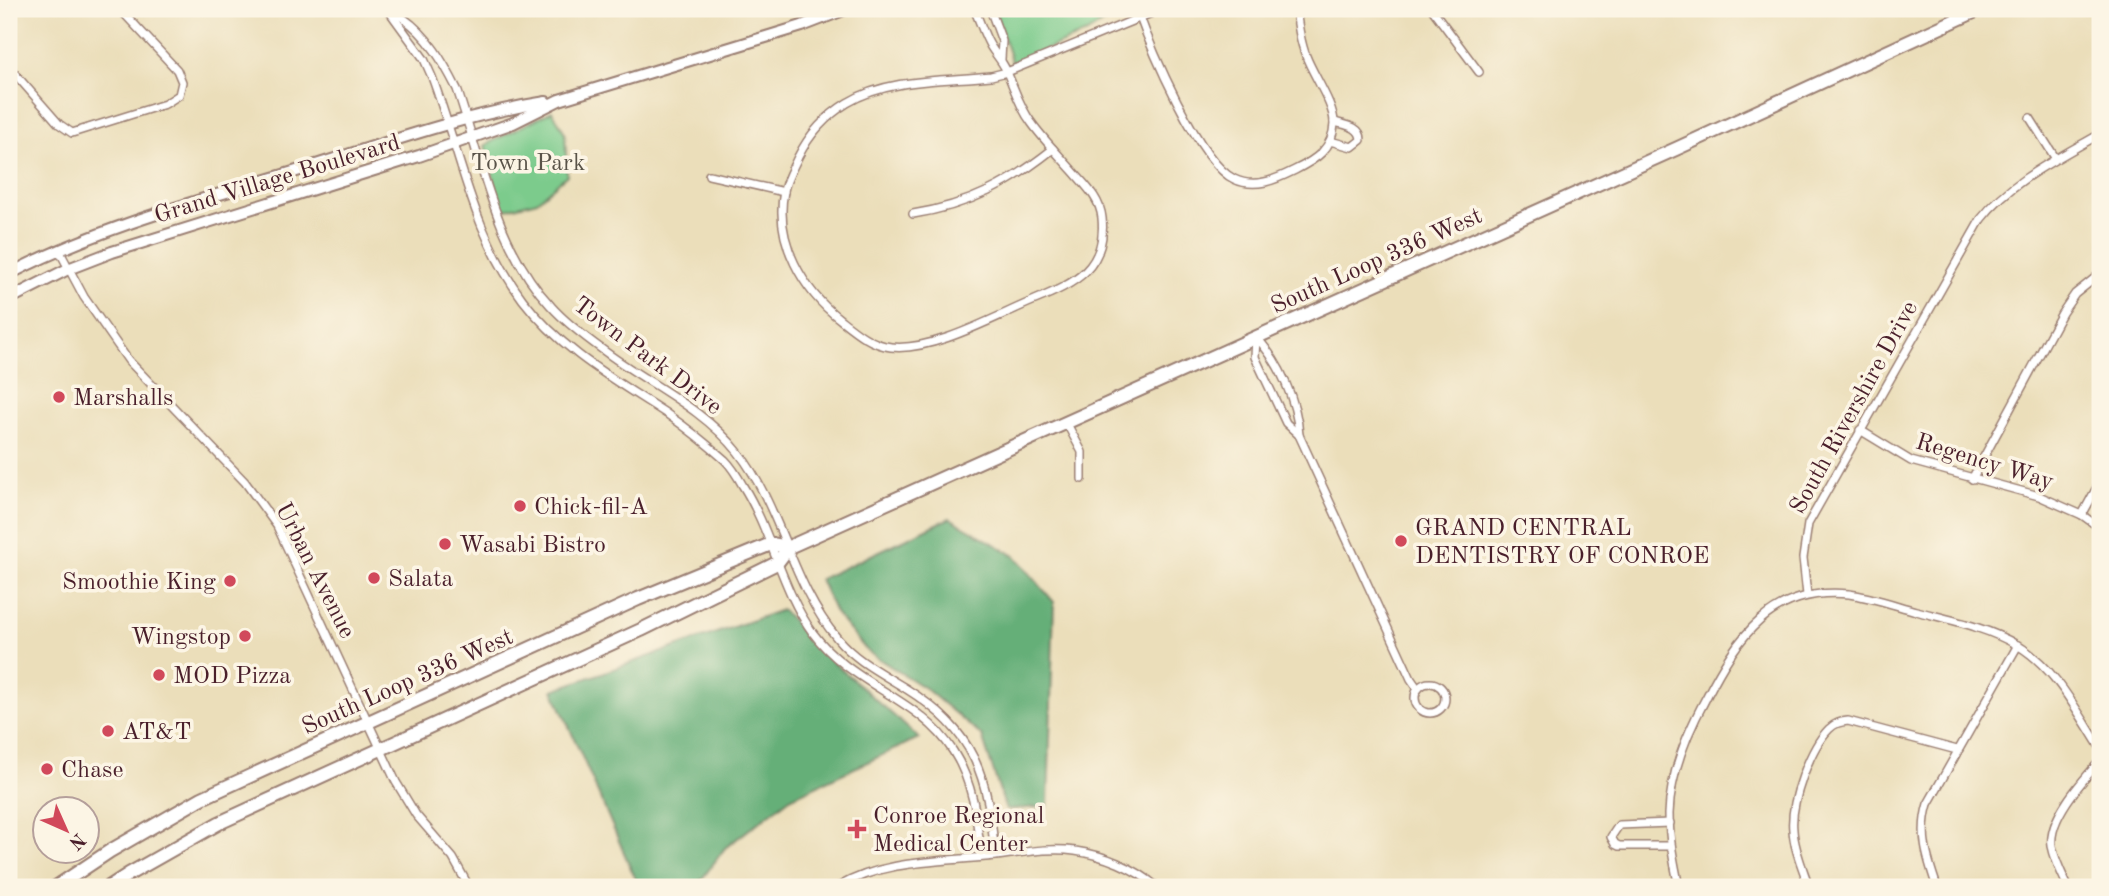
<svg xmlns="http://www.w3.org/2000/svg" width="2109" height="896" viewBox="0 0 2109 896" font-family="'Old Standard TT',serif">
<style>
.green{fill:#7ccb8c;stroke:#63755c;stroke-width:2}
.forest{fill:#65af78;stroke:#586752;stroke-width:2}
.lines{fill:none;stroke-linecap:round;stroke-linejoin:round}
.street-casing{stroke:#9a7e72;stroke-width:10}
.secondary-casing{stroke:#9a7e72;stroke-width:14}
.primary-casing{stroke:#9a7e72;stroke-width:16}
.street{stroke:#fff;stroke-width:7}
.secondary{stroke:#fff;stroke-width:10}
.primary{stroke:#fff;stroke-width:12}
.poi-dot{fill:#d1495b;stroke:#fcf5e5;stroke-width:2.5}
.labels{text-anchor:middle;stroke-width:7;stroke-linejoin:round;paint-order:stroke}
.park-label{font-size:24px;fill:#595348;stroke:#fcf5e5}
.street-label{font-size:24px;fill:#4a1f2b;stroke:#fcf5e5}
.poi-label{font-size:24px;fill:#4a1f2b;stroke:#fcf5e5;text-anchor:start}
</style>
<rect width="100%" height="100%" fill="#fcf5e5"/>
<filter id="ink" filterUnits="userSpaceOnUse"><feTurbulence type="fractalNoise" baseFrequency=".0143" numOctaves="2"/><feDisplacementMap in="SourceGraphic" scale="14" xChannelSelector="R" yChannelSelector="G"/><feConvolveMatrix kernelMatrix="1 2 1 2 8 2 1 2 1" color-interpolation-filters="sRGB"/></filter>
<filter id="wash" filterUnits="userSpaceOnUse"><feTurbulence type="fractalNoise" baseFrequency=".00686" numOctaves="4" result="noise"/><feDisplacementMap in="SourceGraphic" scale="28" xChannelSelector="R" yChannelSelector="G"/><feGaussianBlur stdDeviation="1.57" result="paint"/><feColorMatrix in="noise" values="0 0 0 0 0 0 0 0 0 0 0 0 0 0 0 0 0 1.4 0 .05"/><feComposite in="paint" operator="in"/></filter>
<g filter="url(#wash)">
<rect width="100%" height="100%" fill="#ebdeba"/>
<g class="green">
<polygon points="994,9 1125,9 1087,33 1012,63"/>
<polygon points="552,111 565,133 567,175 537,201 502,210 485,145"/>
</g>
<g class="forest">
<polygon points="950,518 1015,556 1054,602 1048,806 1006,810 982,736 926,689 868,652 835,613 820,579"/>
<polygon points="782,610 832,661 919,738 790,798 725,848 696,887 639,887 553,690"/>
</g>
</g>
<g filter="url(#ink)">
<g class="lines">
<defs>
<g id="street">
<path d="M383,9C389,12 397,14 403,18C428,35 444,63 457,89C482,162 496,248 551,306C566,323 585,337 603,350C648,384 702,407 738,452C782,508 791,584 837,638C855,660 881,673 905,688C976,732 988,776 995,856"/>
<path d="M974,9C980,21 984,36 991,47C996,55 1002,61 1006,70C1014,87 1019,106 1031,122C1043,139 1058,154 1072,170C1085,185 1100,198 1102,218C1107,268 1075,283 1035,300C996,316 933,352 891,347C872,345 856,332 841,320C803,291 774,241 784,191C786,179 793,168 798,157C809,135 826,116 847,103C888,78 945,81 991,76L1007,72L1161,9"/>
<polyline points="990,9 1002,41 1001,59"/>
<path d="M1137,9C1150,46 1199,163 1234,179C1255,189 1275,180 1295,170C1315,160 1333,149 1334,124C1335,106 1313,75 1306,56C1300,41 1298,25 1296,9"/>
<polyline points="1432,9 1479,72"/>
<path d="M392,15L424,59L432,77C461,155 472,232 523,300C562,351 615,380 667,414C687,428 707,444 725,460C732,467 738,477 743,486C772,532 781,589 813,633C852,686 920,698 953,751C974,784 977,819 981,857"/>
<polyline points="9,67 59,124 72,133 165,104 179,95 182,82 177,70 120,9"/>
<polyline points="2030,118 2056,159"/>
<path d="M1330,141L1352,147L1361,140C1361,126 1345,125 1334,122"/>
<polyline points="709,175 784,192"/>
<path d="M913,214C970,205 1009,184 1053,149"/>
<polyline points="59,250 84,297 128,360 245,482 277,526 396,782 416,815 453,858 469,887"/>
<polyline points="1256,337 1255,357 1286,423 1299,435 1411,679 1418,689"/>
<path d="M1256,337C1279,361 1297,401 1299,435"/>
<polyline points="1066,422 1082,452 1082,479"/>
<polyline points="1860,430 1911,461 2039,496 2082,515 2100,528"/>
<polyline points="1972,479 2062,313 2075,294 2100,274"/>
<polyline points="2082,515 2100,482"/>
<path d="M1807,595L1803,558L1808,524L1981,219C2012,180 2057,159 2100,134"/>
<circle cx="1430" cy="698" r="15"/>
<polyline points="1670,823 1619,825 1611,837 1615,844 1619,846 1671,846"/>
<path d="M838,887C885,859 942,862 995,856C1021,853 1049,847 1075,851C1104,855 1135,868 1157,887"/>
<path d="M1679,887C1674,863 1669,839 1669,814C1670,774 1687,733 1706,698C1737,637 1772,586 1849,594C1872,597 1894,605 1916,611C1950,620 1986,627 2017,645C2055,667 2077,711 2100,747"/>
<path d="M1809,887C1803,869 1794,849 1793,830C1790,803 1810,748 1829,729C1835,723 1840,722 1848,721L1957,750"/>
<path d="M1937,887C1927,858 1919,834 1928,804L2018,645"/>
<path d="M2068,887C2062,874 2055,861 2052,846C2048,818 2083,780 2100,761"/>
</g>
<g id="secondary">
<path d="M9,274C100,227 201,200 300,170C381,145 462,115 546,102"/>
<polyline points="9,299 68,269 112,252 419,156 513,123 559,100 802,26 846,9"/>
</g>
<g id="primary">
<polyline points="56,887 110,851 202,798 638,599 771,544 789,547"/>
<polyline points="109,887 129,874 219,823 641,630 777,563 789,547 1678,148 1980,9"/>
</g>
</defs>
<use href="#street" class="street-casing"/>
<use href="#secondary" class="secondary-casing"/>
<use href="#primary" class="primary-casing"/>
<use href="#street" class="street"/>
<use href="#secondary" class="secondary"/>
<use href="#primary" class="primary"/>
</g>
</g>
<g class="poi-dot">
<circle cx="59" cy="397" r="7"/>
<circle cx="520" cy="506" r="7"/>
<circle cx="1401" cy="541" r="7"/>
<circle cx="445" cy="544" r="7"/>
<circle cx="374" cy="578" r="7"/>
<circle cx="230" cy="581" r="7"/>
<circle cx="245" cy="636" r="7"/>
<circle cx="159" cy="675" r="7"/>
<circle cx="108" cy="731" r="7"/>
<circle cx="47" cy="769" r="7"/>
<path d="M853.5 818.5h7v7h7v7h-7v7h-7v-7h-7v-7h7z"/>
</g>
<g class="labels">
<g class="park-label">
<text x="528" y="170">Town Park</text>
</g>
<g class="street-label">
<text transform="translate(277 178) rotate(-17)" y="8">Grand Village Boulevard</text>
<text transform="translate(1376 260) rotate(-24)" y="8">South Loop 336 West</text>
<text transform="translate(648 355) rotate(37)" y="8">Town Park Drive</text>
<text transform="translate(1853 407) rotate(-61)" y="8">South Rivershire Drive</text>
<text transform="translate(1985 461) rotate(17)" y="8">Regency Way</text>
<text transform="translate(316 570) rotate(63)" y="8">Urban Avenue</text>
<text transform="translate(407 681) rotate(-24)" y="8">South Loop 336 West</text>
</g>
<g class="poi-label">
<text x="73" y="405">Marshalls</text>
<text x="534" y="514">Chick-fil-A</text>
<text x="1415" y="535">GRAND CENTRAL<tspan x="1415" dy="28">DENTISTRY OF CONROE</tspan></text>
<text x="459" y="552">Wasabi Bistro</text>
<text x="388" y="586">Salata</text>
<text x="216" y="589" text-anchor="end">Smoothie King</text>
<text x="231" y="644" text-anchor="end">Wingstop</text>
<text x="173" y="683">MOD Pizza</text>
<text x="122" y="739">AT&amp;T</text>
<text x="61" y="777">Chase</text>
<text x="873" y="823">Conroe Regional<tspan x="873" dy="28">Medical Center</tspan></text>
</g>
</g>
<rect width="2109" height="896" fill="none" stroke="#fcf5e5" stroke-width="35"/>
<g transform="translate(66 830) rotate(135)"><circle r="33" fill="#fcf5e5" stroke="#b59f9b" stroke-width="2"/>
<path d="M0-5L12 26L0 18L-12 26Z" fill="#d1495b"/>
<text y="-10" font-size="19" font-weight="bold" text-anchor="middle" fill="#4a1f2b">N</text>
</g>
</svg>
